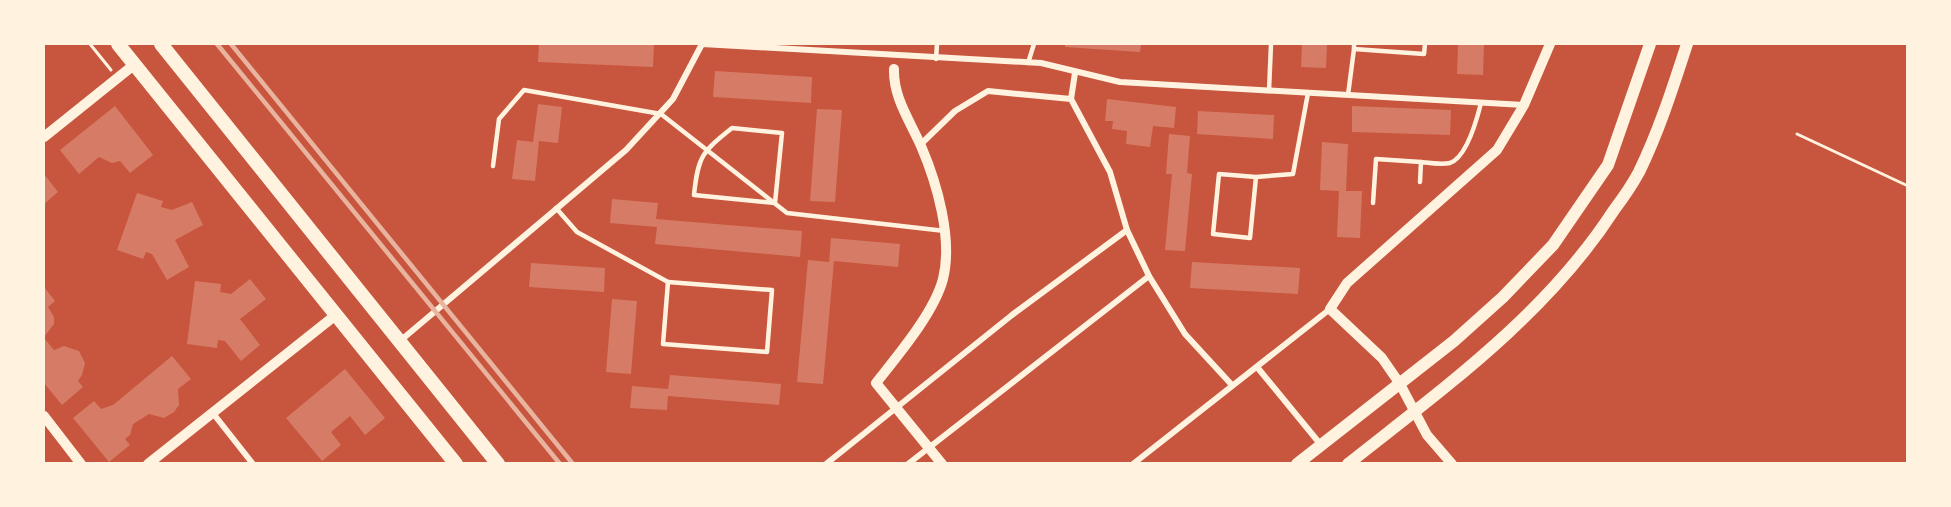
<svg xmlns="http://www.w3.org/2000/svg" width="1951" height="507" viewBox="0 0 1951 507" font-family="'Fira Sans',sans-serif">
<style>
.building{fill:#d67c66}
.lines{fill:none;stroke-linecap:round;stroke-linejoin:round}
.path{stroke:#fff3e0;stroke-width:3}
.service{stroke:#fff3e0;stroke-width:4.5}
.minor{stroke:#fff3e0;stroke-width:6}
.tertiary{stroke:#fff3e0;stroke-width:10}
.secondary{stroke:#fff3e0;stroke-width:12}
.primary{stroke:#fff3e0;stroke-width:14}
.rail{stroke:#e9b49f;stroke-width:4.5}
</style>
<rect width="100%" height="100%" fill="#c8553d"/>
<g class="building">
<polygon points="539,44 654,44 653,67 538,62"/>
<polygon points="1065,44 1141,44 1140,52 1065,47"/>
<polygon points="1302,44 1327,44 1326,68 1301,67"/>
<polygon points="1458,44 1484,44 1483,75 1457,74"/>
<polygon points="715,71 812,77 811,103 713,97"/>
<polygon points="1107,99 1176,107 1174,128 1153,126 1150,147 1126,144 1127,131 1112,129 1113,121 1105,121"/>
<polygon points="538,104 562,107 558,143 539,141 535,181 512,179 517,140 533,142"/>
<polygon points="115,106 153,155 130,173 120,161 112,163 99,157 79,174 60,150"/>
<polygon points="1352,106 1451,110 1450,135 1352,132"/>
<polygon points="817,109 842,110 835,202 810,201"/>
<polygon points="1198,111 1274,115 1273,139 1197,134"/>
<polygon points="1169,134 1190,136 1187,173 1192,174 1185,251 1165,250 1172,174 1166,174"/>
<polygon points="1322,142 1348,144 1346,191 1362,191 1360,238 1337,237 1339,191 1320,190"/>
<polygon points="44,174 58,192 44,204"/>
<polygon points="137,193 163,201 161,207 172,210 192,202 203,225 175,240 189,267 167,280 152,254 146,252 143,259 117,250"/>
<polygon points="612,199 658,203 656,219 802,231 800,257 655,244 657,227 610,223"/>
<polygon points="831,238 900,244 898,267 834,261 823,384 797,382 808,260 829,262"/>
<polygon points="1192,262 1300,268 1298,294 1190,288"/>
<polygon points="531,263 605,268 604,292 529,287"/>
<polygon points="250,279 266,299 240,319 260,345 241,361 225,341 218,340 217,348 187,344 195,281 221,284 220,292 231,294"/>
<polygon points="44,287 55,301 48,307 54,317 54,324 44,337"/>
<polygon points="612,299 637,301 631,374 606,372"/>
<polygon points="44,338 54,350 64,346 79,351 85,363 82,375 78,381 83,387 62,405 44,383"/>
<polygon points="172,356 191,379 178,389 179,405 174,412 164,418 149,414 133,424 130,435 125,439 130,445 109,462 73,418 94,401 101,409 113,405"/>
<polygon points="345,369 385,418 365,435 350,416 331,432 341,445 322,461 286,418"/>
<polygon points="670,375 781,384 779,405 668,396 667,410 630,408 632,386 668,389"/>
</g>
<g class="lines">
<g class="path">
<polyline points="90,44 111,70"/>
<polyline points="1797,134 1908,186"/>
</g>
<g class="service">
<polyline points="1354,44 1354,49 1424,54 1425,44"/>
<polyline points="936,59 937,44"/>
<polyline points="1028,63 1034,44"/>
<polyline points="1269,91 1271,44"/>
<polyline points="1348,95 1354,49"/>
<path d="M732,128L782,133L775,203L694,195C698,156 702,152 732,128Z"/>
<polyline points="493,166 499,119 524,90 661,114 787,213 945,231"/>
<polyline points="1256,177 1250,238 1213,234 1219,174 1256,177 1293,174 1308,93"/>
<path d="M1420,182L1421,162C1430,163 1441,165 1450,163C1467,157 1477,119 1481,103"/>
<polyline points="1373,203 1376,159 1421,162"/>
<polyline points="556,208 577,232 668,282"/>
<polygon points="668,282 772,290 767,352 663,344"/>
</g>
<g class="minor">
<polyline points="1071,99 1075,73"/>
<polyline points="920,145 955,111 988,91 1071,99 1110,172 1127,230 1149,276 1185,334 1231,384"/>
<polyline points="400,341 626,150 673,99 702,44 1041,63 1120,82 1524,105"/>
<polyline points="1257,367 1321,445"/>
<polyline points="212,412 253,464"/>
<polyline points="826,464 1012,315 1127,230"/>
<polyline points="908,464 1149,276"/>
<polyline points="1133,464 1330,309"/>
</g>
<g class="tertiary">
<path d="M894,69C893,97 910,121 921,146C937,183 953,239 943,279C934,313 898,355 876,383L942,464"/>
<polyline points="44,137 135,64"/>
<polyline points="44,416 81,464"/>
<polyline points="148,464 337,314"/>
<polyline points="1452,464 1427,435 1400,384 1382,358 1330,309 1347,283 1497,150 1524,105 1550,44"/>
</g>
<g class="secondary">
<polyline points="1297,464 1454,341 1503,297 1553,245 1608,165 1650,44"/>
<path d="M1348,464C1445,387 1546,315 1614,210C1623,198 1632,185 1639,172C1659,131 1673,87 1687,44"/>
</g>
<g class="primary">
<polyline points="118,44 456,464"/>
<polyline points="161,44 498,464"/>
</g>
<g class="rail">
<polyline points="217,44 560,464"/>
<polyline points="231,44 573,464"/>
</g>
</g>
<rect width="1951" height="507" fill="none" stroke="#fff3e0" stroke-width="90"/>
</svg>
